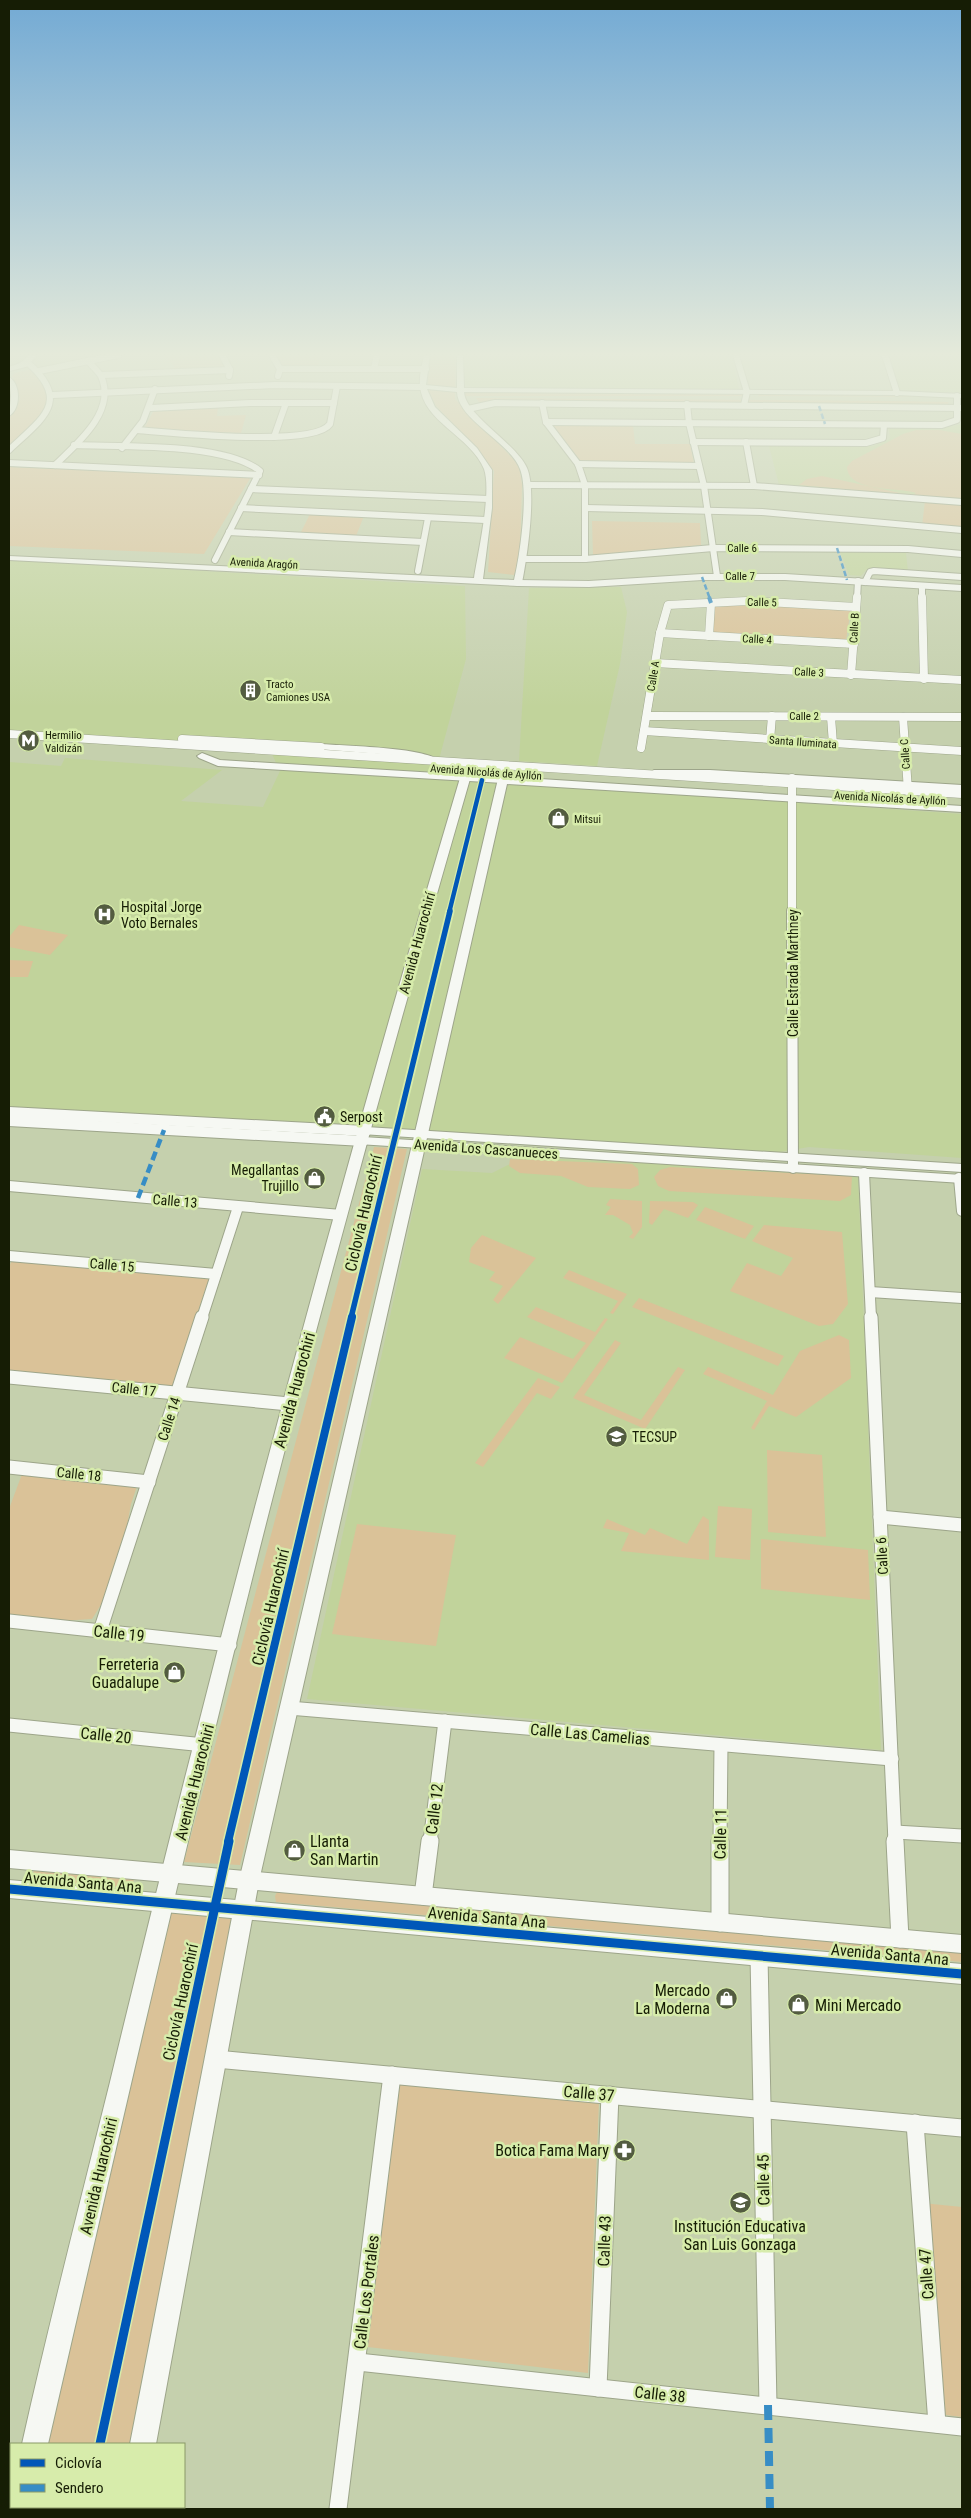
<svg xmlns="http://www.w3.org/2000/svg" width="971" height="2518" viewBox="0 0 971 2518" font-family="'Roboto Condensed',sans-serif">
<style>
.built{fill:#c1d39b}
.green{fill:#dac298}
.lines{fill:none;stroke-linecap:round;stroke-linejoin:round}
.minor-far4-casing{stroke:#9da58a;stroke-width:8}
.minor-far3-casing{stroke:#9da58a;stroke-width:9}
.minor-far2-casing{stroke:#9da58a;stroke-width:12}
.minor-far1-casing{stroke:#9da58a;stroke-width:15}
.minor-casing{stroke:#9da58a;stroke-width:19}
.tertiary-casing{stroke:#9da58a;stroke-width:2}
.secondary-casing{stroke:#9da58a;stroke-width:2}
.primary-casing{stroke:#9da58a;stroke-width:1}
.minor-far4{stroke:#f6f8f3;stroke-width:6}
.minor-far3{stroke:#f6f8f3;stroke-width:8}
.minor-far2{stroke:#f6f8f3;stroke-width:10}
.minor-far1{stroke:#f6f8f3;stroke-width:13}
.minor{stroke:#f6f8f3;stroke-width:17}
.tertiary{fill:#f6f8f3;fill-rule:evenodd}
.secondary{fill:#f6f8f3;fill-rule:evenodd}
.primary{fill:#f6f8f3;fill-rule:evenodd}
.quiet-far3{stroke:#378dc5;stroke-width:2.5;stroke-dasharray:5.5 2.5;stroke-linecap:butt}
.quiet-far2{stroke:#378dc5;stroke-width:4;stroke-dasharray:7 4;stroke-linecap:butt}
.quiet-far1{stroke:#378dc5;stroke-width:4.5;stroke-dasharray:9 4.5;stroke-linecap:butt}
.quiet{stroke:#378dc5;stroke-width:8;stroke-dasharray:15 8;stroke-linecap:butt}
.cycleway-far3-casing{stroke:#d7ecab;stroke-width:7}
.cycleway-far2-casing{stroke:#d7ecab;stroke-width:9}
.cycleway-far1-casing{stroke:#d7ecab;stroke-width:11}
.cycleway-casing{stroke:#d7ecab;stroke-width:12}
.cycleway-far3{stroke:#0057b8;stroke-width:4.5}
.cycleway-far2{stroke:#0057b8;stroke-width:5.5}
.cycleway-far1{stroke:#0057b8;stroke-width:8}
.cycleway{stroke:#0057b8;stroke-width:9}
.labels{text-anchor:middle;stroke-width:5;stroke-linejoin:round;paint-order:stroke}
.far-street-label{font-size:11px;fill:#161d05;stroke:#d7ecab}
.far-poi-label{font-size:11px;fill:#161d05;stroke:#d7ecab;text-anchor:start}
.poi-label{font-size:14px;fill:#161d05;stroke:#d7ecab;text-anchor:start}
.street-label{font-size:14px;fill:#161d05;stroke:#d7ecab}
.near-street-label{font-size:16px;fill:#161d05;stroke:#d7ecab}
.near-poi-label{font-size:16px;fill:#161d05;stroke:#d7ecab;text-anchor:end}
</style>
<rect width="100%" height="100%" fill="#c5d0ad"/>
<g class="built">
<polygon points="463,355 732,355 739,389 481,389 466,385 462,377"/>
<polygon points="886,355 962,355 962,393 900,391"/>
<polygon points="962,424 962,499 779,485 769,446 873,446 890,439 889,429 943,428"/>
<polygon points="840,552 906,553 908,571 874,569 867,569 861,576 849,575"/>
<polygon points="9,560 465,586 466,659 434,778 962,814 962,1158 809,1147 779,1152 443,1135 9,1108 9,762 61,766 65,758 222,770 181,801 263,807 280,771 272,754 9,732"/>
<polygon points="621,587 627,612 620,664 597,766 519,761 529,588"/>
<polygon points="524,1157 858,1174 881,1750 307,1699 422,1169 492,1173"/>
</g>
<g class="green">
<polygon points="163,355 218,355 226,369 174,371 174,366"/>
<polygon points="276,355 322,355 318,366 282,367"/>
<polygon points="430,355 456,355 455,399 519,465 522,485 520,558 514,575 488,572 494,471 473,444 436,406 427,389"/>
<path d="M33,369C65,406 35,422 9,448V418L14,412L20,398L12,376L15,373Z"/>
<polygon points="464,393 743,393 742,396 463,396"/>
<polygon points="757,394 952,397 759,396"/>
<polygon points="476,398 891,401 949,402 947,405 479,402"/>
<polygon points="218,407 217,416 246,415 241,433 144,429 154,410"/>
<polygon points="549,424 633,425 635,444 690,444 694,464 581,463"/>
<path d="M916,430H939L962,434V499L913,495L916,493C900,487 848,493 847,467L852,461L903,434Z"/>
<polygon points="9,467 251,477 204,554 9,546"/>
<polygon points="822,476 909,495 799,485 807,479"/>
<polygon points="925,501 962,504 962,529 922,526"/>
<polygon points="310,514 364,516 356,536 300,534"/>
<polygon points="592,521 700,523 701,545 593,556"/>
<polygon points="742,603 851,608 846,640 711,633 713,604"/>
<polygon points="19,925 68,935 50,955 9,947 9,937"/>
<polygon points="9,960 33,961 28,977 9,977"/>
<polygon points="374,1147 407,1149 240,1865 184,1862"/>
<polygon points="510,1159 632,1164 638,1169 639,1185 630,1189 588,1187 561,1176 520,1173 509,1166"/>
<polygon points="670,1167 852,1176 851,1195 840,1201 669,1191 658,1186 654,1177 660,1170"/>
<polygon points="610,1199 642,1201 642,1227 633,1239 629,1237 633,1233 630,1225 613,1215 605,1215 611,1207 606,1205"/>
<polygon points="650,1201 693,1202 698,1205 688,1218 664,1209 652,1225 649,1223"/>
<polygon points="705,1207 754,1226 745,1239 696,1220"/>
<polygon points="764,1225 842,1232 848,1304 833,1324 819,1326 730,1291 747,1263 781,1276 793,1258 752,1241"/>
<polygon points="482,1235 536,1258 498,1304 493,1300 503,1286 489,1280 495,1272 469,1262 471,1248"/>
<polygon points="12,1260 209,1279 171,1391 9,1373 9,1267"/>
<polygon points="569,1270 627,1294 613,1314 610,1313 618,1301 563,1278"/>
<polygon points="639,1298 784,1356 778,1366 632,1307"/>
<polygon points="536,1307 595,1332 605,1318 608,1319 562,1383 504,1358 520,1337 573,1359 586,1343 527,1317"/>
<polygon points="839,1335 849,1340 851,1378 796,1417 769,1406 754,1430 751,1428 767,1401 703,1374 708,1367 773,1395 800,1351"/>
<polygon points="615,1340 621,1343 584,1395 641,1420 678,1367 685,1370 645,1429 573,1398"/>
<polygon points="538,1378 560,1387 551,1399 537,1393 483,1467 475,1463"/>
<polygon points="767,1450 822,1455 826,1537 768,1532"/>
<polygon points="22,1474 137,1486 131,1504 117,1579 92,1619 27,1623 9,1616 9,1509"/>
<polygon points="718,1506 752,1509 750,1560 715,1557"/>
<polygon points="703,1516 709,1520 709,1560 621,1551 629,1533 603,1528 607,1519 645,1535 650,1528 687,1544"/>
<polygon points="357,1524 456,1535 436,1646 332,1634"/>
<polygon points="761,1539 868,1550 870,1600 761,1589"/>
<polygon points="35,1867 131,1876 134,1880 132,1885 126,1887 31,1881"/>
<polygon points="279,1888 962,1950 962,1962 276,1902 275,1896"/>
<polygon points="167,1909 237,1915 134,2444 48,2444"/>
<polygon points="399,2081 599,2101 588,2373 368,2347"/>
<polygon points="922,2203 962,2207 962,2417 938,2414"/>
</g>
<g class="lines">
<defs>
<g id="minor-far4">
<polyline points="222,355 230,370 229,376"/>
<polyline points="272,355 280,369 278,376"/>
<polyline points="736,355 747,392 744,405"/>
<polyline points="885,355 897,393"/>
<polyline points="280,369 426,369"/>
<polyline points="374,369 377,355"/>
<polyline points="39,371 118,355"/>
<polyline points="102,375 230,370"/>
<polyline points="53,395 275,385 423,387"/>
<polyline points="542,403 546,422 578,464 585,485 585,559"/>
<polyline points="687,404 689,423 704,486 717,576"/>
<polyline points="151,408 250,403 334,403"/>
<polyline points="468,409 495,403 962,408"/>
<polyline points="546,422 942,425 957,420 957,396"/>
<path d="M137,430C168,432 314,448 330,424L337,386"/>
<polyline points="274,437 286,403"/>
<polyline points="693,442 866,443 883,438 884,425"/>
<polyline points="746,442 754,486"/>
<path d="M74,445C121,447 224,442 260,471L215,560"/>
<polyline points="122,448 143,421 155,389"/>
<path d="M9,450C43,418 72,401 27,362"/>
<polyline points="9,463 259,475"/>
<polyline points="578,464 699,466"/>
<path d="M55,465C77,444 117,411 101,376C98,371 92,366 88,361"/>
<polyline points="527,485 754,486 962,502"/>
<polyline points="251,489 488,499"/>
<polyline points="241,508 485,520"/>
<polyline points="586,508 762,512 962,530"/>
<polyline points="229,532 423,542"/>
<polyline points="523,559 585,559 713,548 908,549 962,554"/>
<polyline points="418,571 428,518"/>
<polyline points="865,582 870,572 874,571 962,577"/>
<polyline points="518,583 589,584 702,577 785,577 962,588"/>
<polyline points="922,586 922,599"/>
<polyline points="857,599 858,581"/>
</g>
<g id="minor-far3">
<polyline points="922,597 924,679"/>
<polyline points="660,633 854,644"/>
<polyline points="709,636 711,603"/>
<polyline points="655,663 962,680"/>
<polyline points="851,675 857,597"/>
<polyline points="647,716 962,717"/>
<polyline points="831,717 833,744"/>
<polyline points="903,717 908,791"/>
<polyline points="644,731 962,751"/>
<polyline points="182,739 321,747"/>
<polyline points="770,740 772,716"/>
<polyline points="641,748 660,633 668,605 747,601 856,607"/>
<polyline points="792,778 792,913"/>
</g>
<g id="minor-far2">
<polyline points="792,911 793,1168"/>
<polyline points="9,1112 366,1131"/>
<polyline points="9,1121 363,1141"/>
<polyline points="864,1173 871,1318"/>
<polyline points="959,1178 962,1211"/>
<polyline points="9,1186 341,1215"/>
<polyline points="9,1256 216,1274"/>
<polyline points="870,1292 962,1298"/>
<polyline points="202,1318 238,1207"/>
</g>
<g id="minor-far1">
<polyline points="871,1317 895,1842"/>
<polyline points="9,1377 289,1404"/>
<polyline points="9,1467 149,1482"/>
<polyline points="880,1517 962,1525"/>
<polyline points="9,1621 230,1645"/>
<polyline points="100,1631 202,1317"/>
<polyline points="289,1708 892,1759"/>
<polyline points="9,1725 204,1745"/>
<polyline points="895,1832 962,1836"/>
<polyline points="430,1842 445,1721"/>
<polyline points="720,1842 721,1745"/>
</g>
<g id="minor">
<polyline points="895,1841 900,1939"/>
<polyline points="423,1896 430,1841"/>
<polyline points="720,1923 720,1841"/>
<polyline points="759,1956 768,2405"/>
<polyline points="216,2059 962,2128"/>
<polyline points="915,2123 937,2424"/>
<polyline points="358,2362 962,2427"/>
<polyline points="598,2388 610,2095"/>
<polyline points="338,2509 392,2075"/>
</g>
<g id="tertiary">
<path d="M424,355H430L426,385L457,388V355H463L464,388L897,391L962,394V398L897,395L464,392C465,415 517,444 527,468C537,491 527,558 522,583L518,586L9,560V556L474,578C478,552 492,492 484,469C471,436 422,422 420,385C419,375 422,365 424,355ZM427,389L457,392C458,420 510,442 520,469C529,491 520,556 514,580L483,579L492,508V470L477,448L435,407Z"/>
<path d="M9,377C21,384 21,409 9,416L11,396Z"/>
<path d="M321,744C345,746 424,747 440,761L435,764L393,755L318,749L316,747Z"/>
<polygon points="202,753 220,760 503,777 508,780 503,783 218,766 199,758 197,756"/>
<polygon points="366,1127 962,1164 962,1172 361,1134 360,1131 361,1128"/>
<polygon points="363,1137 962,1175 962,1183 358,1144 357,1141 358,1138"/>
<polygon points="9,1850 962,1935 962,1953 9,1868"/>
<polygon points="9,1880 962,1964 962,1984 9,1898"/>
</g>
<g id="secondary">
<polygon points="30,355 38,355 26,367 9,371 9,367 20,363"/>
<path d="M472,761L477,764L476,771L470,779C410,986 352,1194 297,1403C207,1748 128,2096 48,2444H22C49,2323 80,2203 110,2082C215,1645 331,1210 460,778L466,770L468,762Z"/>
<polygon points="506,763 511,766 509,777 962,806 962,812 507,784 259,1881 156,2444 130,2444 239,1881 501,766"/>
<polygon points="654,770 710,770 962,785 962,791 710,776 650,775 649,773"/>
<polygon points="11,2498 11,2507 33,2507 32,2509 9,2509"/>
<rect x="118" y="2507" width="26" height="2"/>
</g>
<polygon id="primary" points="9,730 962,790 962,798 9,738"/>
</defs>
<use href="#minor-far4" class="minor-far4-casing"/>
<use href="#minor-far3" class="minor-far3-casing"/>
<use href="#minor-far2" class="minor-far2-casing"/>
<use href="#minor-far1" class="minor-far1-casing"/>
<use href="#minor" class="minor-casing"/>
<use href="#tertiary" class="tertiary-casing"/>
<use href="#secondary" class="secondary-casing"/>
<use href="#primary" class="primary-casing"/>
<use href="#minor-far4" class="minor-far4"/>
<use href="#minor-far3" class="minor-far3"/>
<use href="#minor-far2" class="minor-far2"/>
<use href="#minor-far1" class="minor-far1"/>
<use href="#minor" class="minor"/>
<use href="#tertiary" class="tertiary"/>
<use href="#secondary" class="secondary"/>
<use href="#primary" class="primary"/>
<g class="quiet-far3">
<polyline points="819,406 825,424"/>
<polyline points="837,548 847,580"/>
<polyline points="702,577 710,599"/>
</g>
<polyline class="quiet-far2" points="709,597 711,603"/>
<polyline class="quiet-far1" points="138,1198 164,1130"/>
<polyline class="quiet" points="768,2405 770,2509"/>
<defs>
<polyline id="cycleway-far3" points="449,913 482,780"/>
<polyline id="cycleway-far2" points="351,1318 450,911"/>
<polyline id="cycleway-far1" points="228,1842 352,1317"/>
<g id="cycleway">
<polyline points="9,1889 962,1974"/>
<polyline points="100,2444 229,1841"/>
</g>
</defs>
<use href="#cycleway-far3" class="cycleway-far3-casing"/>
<use href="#cycleway-far2" class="cycleway-far2-casing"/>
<use href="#cycleway-far1" class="cycleway-far1-casing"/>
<use href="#cycleway" class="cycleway-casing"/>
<use href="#cycleway-far3" class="cycleway-far3"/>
<use href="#cycleway-far2" class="cycleway-far2"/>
<use href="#cycleway-far1" class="cycleway-far1"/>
<use href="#cycleway" class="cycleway"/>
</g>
<linearGradient id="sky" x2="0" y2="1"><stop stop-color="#73aad4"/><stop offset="0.5" stop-color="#e5eada"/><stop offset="1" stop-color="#e5eada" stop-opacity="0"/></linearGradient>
<rect width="971" height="708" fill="url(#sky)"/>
<defs>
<symbol id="building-disc" viewBox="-11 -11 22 22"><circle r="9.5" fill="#535c40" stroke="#d7ecab"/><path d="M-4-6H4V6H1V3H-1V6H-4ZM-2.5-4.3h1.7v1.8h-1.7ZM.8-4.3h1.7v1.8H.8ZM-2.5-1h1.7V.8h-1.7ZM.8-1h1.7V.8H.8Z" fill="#fff"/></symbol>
<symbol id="metro-disc" viewBox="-11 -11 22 22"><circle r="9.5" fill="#535c40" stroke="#d7ecab"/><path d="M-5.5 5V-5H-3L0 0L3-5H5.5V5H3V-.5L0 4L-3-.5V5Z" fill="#fff"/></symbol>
<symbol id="shop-disc" viewBox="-11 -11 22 22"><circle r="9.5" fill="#535c40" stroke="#d7ecab"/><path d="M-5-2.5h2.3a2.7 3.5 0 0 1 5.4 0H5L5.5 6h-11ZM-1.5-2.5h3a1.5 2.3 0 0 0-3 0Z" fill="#fff"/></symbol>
<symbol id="hospital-disc" viewBox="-11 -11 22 22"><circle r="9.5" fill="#535c40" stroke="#d7ecab"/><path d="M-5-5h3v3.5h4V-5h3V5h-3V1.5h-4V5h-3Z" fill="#fff"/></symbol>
<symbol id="civic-disc" viewBox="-11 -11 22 22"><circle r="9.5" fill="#535c40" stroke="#d7ecab"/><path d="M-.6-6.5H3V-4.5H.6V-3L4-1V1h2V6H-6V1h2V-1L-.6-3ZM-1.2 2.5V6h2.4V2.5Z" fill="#fff"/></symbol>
<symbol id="university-disc" viewBox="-11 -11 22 22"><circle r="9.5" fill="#535c40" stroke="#d7ecab"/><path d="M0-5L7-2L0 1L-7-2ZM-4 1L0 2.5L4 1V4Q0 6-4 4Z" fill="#fff"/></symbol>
<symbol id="pharmacy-disc" viewBox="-11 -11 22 22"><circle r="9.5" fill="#535c40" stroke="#d7ecab"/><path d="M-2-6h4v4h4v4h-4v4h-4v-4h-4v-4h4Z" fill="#fff"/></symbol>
<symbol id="school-disc" viewBox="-11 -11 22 22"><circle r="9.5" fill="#535c40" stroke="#d7ecab"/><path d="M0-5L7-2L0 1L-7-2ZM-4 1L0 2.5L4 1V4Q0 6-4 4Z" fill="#fff"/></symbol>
</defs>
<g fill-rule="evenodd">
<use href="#building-disc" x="238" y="678" width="25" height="25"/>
<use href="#metro-disc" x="16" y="728" width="25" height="25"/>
<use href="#shop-disc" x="546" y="806" width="25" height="25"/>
<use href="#hospital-disc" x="92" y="902" width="25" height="25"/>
<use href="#civic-disc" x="312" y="1104" width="25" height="25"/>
<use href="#shop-disc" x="302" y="1166" width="25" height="25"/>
<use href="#university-disc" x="604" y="1424" width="25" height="25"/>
<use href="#shop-disc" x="162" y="1660" width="25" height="25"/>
<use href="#shop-disc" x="282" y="1838" width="25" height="25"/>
<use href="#shop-disc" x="714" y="1986" width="25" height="25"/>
<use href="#shop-disc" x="786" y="1992" width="25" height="25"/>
<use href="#pharmacy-disc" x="612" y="2138" width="25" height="25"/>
<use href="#school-disc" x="728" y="2190" width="25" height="25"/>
</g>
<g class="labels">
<g class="far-street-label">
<text x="742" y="552">Calle 6</text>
<text transform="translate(264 563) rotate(3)" y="4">Avenida Aragón</text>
<text x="740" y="580">Calle 7</text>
<text transform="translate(762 602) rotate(1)" y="4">Calle 5</text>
<text transform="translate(854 628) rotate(-87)" y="4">Calle B</text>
<text transform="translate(757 639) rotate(3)" y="4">Calle 4</text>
<text transform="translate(809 672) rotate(3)" y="4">Calle 3</text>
<text transform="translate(653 676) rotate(-81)" y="4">Calle A</text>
<text x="804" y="720">Calle 2</text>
<text transform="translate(803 742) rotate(4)" y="4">Santa Iluminata</text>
<text transform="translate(905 754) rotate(-94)" y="4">Calle C</text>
<text transform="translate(486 772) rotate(4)" y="4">Avenida Nicolás de Ayllón</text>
<text transform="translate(890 798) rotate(3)" y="4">Avenida Nicolás de Ayllón</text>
</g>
<g class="far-poi-label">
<text x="266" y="688">Tracto<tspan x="266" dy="13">Camiones USA</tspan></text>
<text x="45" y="739">Hermilio<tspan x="45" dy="13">Valdizán</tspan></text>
<text x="574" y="823">Mitsui</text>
</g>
<g class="poi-label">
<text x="121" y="912">Hospital Jorge<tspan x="121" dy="16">Voto Bernales</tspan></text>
<text x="340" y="1122">Serpost</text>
<text x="299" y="1175" text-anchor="end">Megallantas<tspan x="299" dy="16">Trujillo</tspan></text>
<text x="632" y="1442">TECSUP</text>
</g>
<g class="street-label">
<text transform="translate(417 943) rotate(-75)" y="5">Avenida Huarochirí</text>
<text transform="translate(793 973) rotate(-90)" y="5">Calle Estrada Marthney</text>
<text transform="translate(486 1149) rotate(4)" y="5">Avenida Los Cascanueces</text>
<text transform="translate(175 1201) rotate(5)" y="5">Calle 13</text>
<text transform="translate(112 1265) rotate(5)" y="5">Calle 15</text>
<text transform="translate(134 1389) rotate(6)" y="5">Calle 17</text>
<text transform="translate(169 1419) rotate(-72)" y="5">Calle 14</text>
<text transform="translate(79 1474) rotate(6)" y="5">Calle 18</text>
<text transform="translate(882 1556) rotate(-93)" y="5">Calle 6</text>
</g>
<g class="near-street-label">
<text transform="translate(363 1213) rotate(-77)" y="6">Ciclovía Huarochirí</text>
<text transform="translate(294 1390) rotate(-75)" y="6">Avenida Huarochiri</text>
<text transform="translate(270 1607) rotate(-77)" y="6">Ciclovía Huarochirí</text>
<text transform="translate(119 1633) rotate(6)" y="6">Calle 19</text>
<text transform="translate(590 1734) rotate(5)" y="6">Calle Las Camelias</text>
<text transform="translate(106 1735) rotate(6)" y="6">Calle 20</text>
<text transform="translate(194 1782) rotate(-76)" y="6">Avenida Huarochiri</text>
<text transform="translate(434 1809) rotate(-83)" y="6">Calle 12</text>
<text transform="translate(720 1834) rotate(-89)" y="6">Calle 11</text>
<text transform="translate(83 1882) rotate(5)" y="6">Avenida Santa Ana</text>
<text transform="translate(487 1917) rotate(5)" y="6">Avenida Santa Ana</text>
<text transform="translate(890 1954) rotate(5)" y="6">Avenida Santa Ana</text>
<text transform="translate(180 2002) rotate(-78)" y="6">Ciclovía Huarochirí</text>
<text transform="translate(589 2093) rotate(5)" y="6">Calle 37</text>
<text transform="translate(98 2176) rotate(-77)" y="6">Avenida Huarochiri</text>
<text transform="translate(763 2180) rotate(-91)" y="6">Calle 45</text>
<text transform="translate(604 2241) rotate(-88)" y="6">Calle 43</text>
<text transform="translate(926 2274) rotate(-94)" y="6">Calle 47</text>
<text transform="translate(366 2292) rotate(-83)" y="6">Calle Los Portales</text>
<text transform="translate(660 2394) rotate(6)" y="6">Calle 38</text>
</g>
<g class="near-poi-label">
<text x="159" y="1670">Ferreteria<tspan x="159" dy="18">Guadalupe</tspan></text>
<text x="310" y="1847" text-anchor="start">Llanta<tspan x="310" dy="18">San Martin</tspan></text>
<text x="710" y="1996">Mercado<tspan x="710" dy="18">La Moderna</tspan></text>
<text x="815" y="2011" text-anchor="start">Mini Mercado</text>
<text x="609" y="2156">Botica Fama Mary</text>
<text x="740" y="2232" text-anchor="middle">Institución Educativa<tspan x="740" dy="18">San Luis Gonzaga</tspan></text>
</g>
</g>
<rect width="971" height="2518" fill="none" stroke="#161d05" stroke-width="20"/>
<rect x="10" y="2443" width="175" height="65" fill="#d7ecab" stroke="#8a9969"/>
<rect x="20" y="2459" width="25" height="8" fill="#0057b8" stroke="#8a9969"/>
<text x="55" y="2468" font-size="15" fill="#161d05">Ciclovía</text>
<rect x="20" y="2484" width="25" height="8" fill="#378dc5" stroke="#8a9969"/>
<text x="55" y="2493" font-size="15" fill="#161d05">Sendero</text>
</svg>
